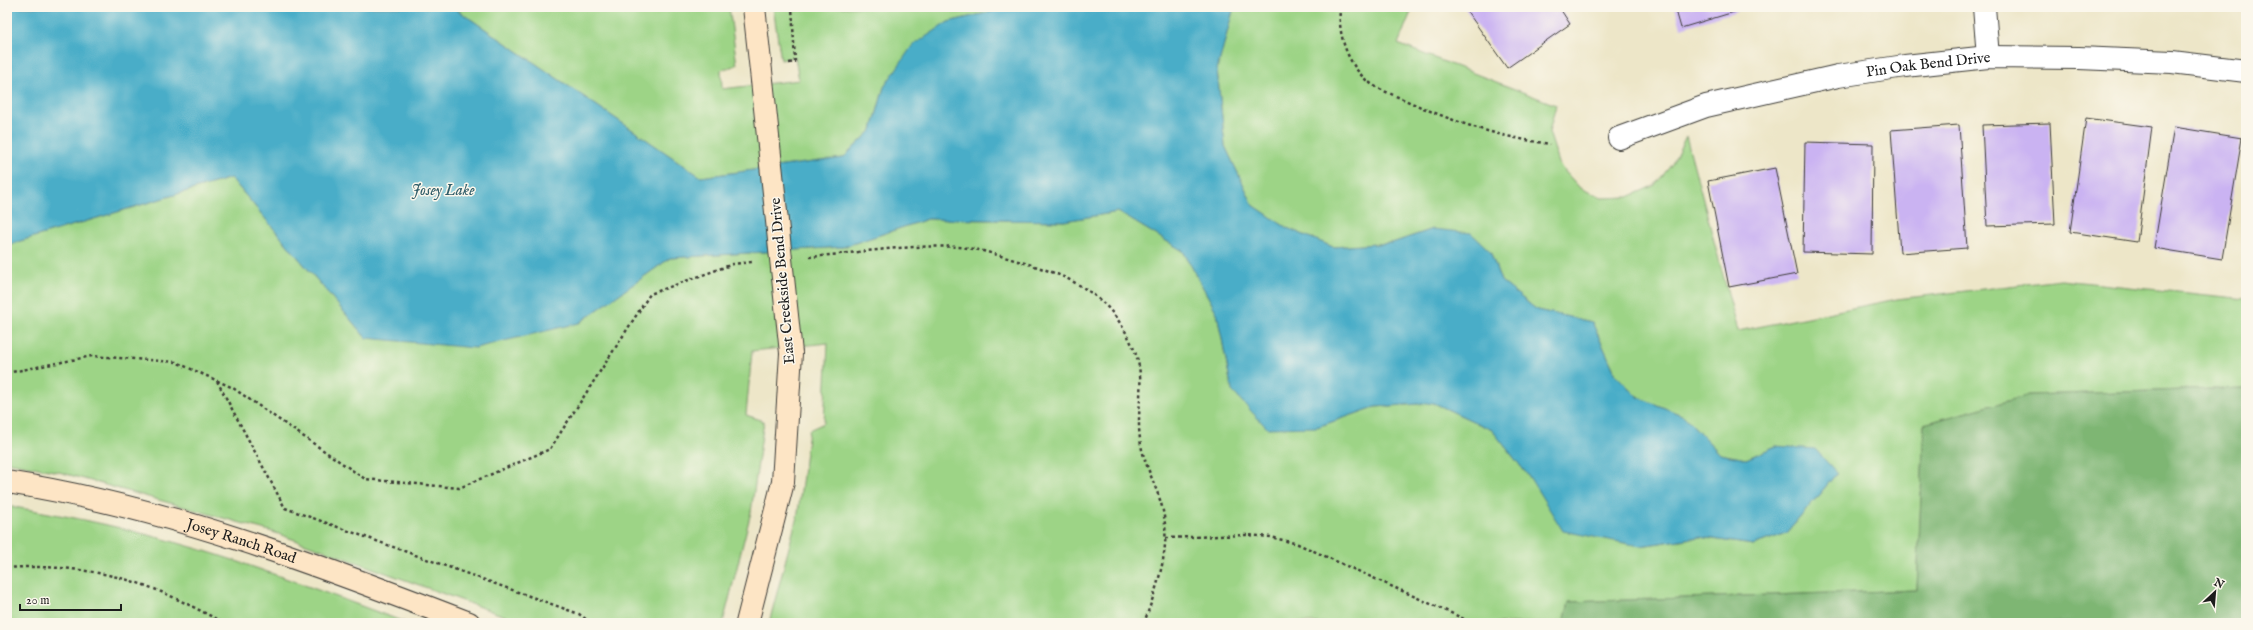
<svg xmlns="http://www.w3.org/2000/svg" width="2253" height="630" viewBox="0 0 2253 630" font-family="'IM FELL English',serif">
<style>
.green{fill:#9dd486;stroke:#5c7851}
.forest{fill:#7eb673;stroke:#4d6948}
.water{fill:#49adc8;stroke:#326472}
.building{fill:#cab3f2}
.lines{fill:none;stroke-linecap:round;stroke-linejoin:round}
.street-casing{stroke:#3b3a36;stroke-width:24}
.secondary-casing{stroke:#3b3a36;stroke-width:24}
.path{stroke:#3b3a36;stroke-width:2.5;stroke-dasharray:3 3;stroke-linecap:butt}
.street{stroke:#fff;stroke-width:22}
.secondary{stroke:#fde5c5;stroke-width:22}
.secondary-bridge-casing{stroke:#3b3a36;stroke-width:24;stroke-linecap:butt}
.secondary-bridge{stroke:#fde5c5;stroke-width:22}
.labels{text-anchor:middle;stroke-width:3;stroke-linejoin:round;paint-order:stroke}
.street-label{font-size:15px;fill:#1c1c1c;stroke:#fbf7ec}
.water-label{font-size:16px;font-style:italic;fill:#305d69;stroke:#fbf7ec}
</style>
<rect width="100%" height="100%" fill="#fbf7ec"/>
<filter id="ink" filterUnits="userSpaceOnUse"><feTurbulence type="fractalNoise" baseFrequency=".025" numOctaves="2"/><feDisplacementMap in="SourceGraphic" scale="8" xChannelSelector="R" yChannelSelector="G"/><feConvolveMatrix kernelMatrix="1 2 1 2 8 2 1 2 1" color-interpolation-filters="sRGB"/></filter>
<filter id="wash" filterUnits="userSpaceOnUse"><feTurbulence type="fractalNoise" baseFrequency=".012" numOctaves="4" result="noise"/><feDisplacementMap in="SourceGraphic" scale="16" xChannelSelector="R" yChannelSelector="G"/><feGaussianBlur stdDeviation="0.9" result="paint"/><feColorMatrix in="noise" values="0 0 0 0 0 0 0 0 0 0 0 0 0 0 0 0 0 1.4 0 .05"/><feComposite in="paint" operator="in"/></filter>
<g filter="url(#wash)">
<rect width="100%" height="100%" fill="#ede6c8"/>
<g class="green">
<polygon points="453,7 729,7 737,65 721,70 722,89 799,80 795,57 781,60 773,7 1011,7 948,22 884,87 872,130 843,158 701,177"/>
<polygon points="1234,7 1413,7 1398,44 1556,105 1549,132 1560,166 1580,188 1602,198 1628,197 1655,185 1672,164 1686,136 1738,331 1897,299 2061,280 2246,299 2246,388 2029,395 1924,424 1917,590 1569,602 1564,623 769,623 798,513 809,430 824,423 828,343 752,351 746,415 764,421 751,512 723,623 524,623 273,532 59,472 7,462 7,245 231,178 366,338 579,323 670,258 843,247 928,219 1064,221 1118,212 1183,251 1217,313 1232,391 1317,427 1375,407 1434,403 1492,430 1530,478 1640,546 1699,537 1753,545 1787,533 1837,473 1776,446 1746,459 1720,454 1684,416 1638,397 1616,375 1592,322 1537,310 1501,281 1490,251 1433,229 1392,243 1333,247 1287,228 1253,205 1225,146 1217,70"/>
<path d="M7,506C92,519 178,540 259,569C309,586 358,605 407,623H7Z"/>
</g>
<polygon class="forest" points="2246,388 2246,623 1564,623 1569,602 1917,590 1924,424 2029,395"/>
<polygon class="water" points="7,7 453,7 701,177 843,158 872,130 884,87 912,46 948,22 1011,7 1234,7 1217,70 1225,146 1253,205 1287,228 1333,247 1392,243 1433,229 1471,233 1490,251 1501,281 1537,310 1592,322 1616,375 1638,397 1684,416 1720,454 1746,459 1776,446 1815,449 1837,473 1787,533 1753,545 1699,537 1640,546 1563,531 1530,478 1492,430 1434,403 1375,407 1317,427 1267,428 1232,391 1217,313 1183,251 1118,212 1064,221 928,219 843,247 670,258 579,323 475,348 366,338 231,178 7,245"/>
<g id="blocks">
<g class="building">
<polygon points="1464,7 1559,7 1570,24 1507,68"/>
<polygon points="1675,7 1743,7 1744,9 1681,28"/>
<polygon points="2086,118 2152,127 2137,242 2070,232"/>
<polygon points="2050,123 2055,224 1987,226 1982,125"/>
<polygon points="1959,125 1967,248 1900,253 1891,130"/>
<polygon points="2174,127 2242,138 2222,259 2154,248"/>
<polygon points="1805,142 1873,144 1872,254 1803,252"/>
<polygon points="1775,168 1797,274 1729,287 1708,181"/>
</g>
</g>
</g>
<g filter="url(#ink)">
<use href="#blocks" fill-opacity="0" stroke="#3b3a36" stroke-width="1"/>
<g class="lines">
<defs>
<g id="street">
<polyline points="1984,7 1988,57"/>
<path id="s1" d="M1619,138L1706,106L1838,76L1905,66L1988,57L2079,58L2172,62L2246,71"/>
</g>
<g id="secondary">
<polyline points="754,7 762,80"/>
<path id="s2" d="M7,482C167,507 319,565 469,623"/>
<polyline points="747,623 783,482 791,353"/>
</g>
</defs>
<use href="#street" class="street-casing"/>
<use href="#secondary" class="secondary-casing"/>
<g class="path">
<path d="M1340,7C1338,32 1345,58 1363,77C1373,88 1392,94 1405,100C1456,123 1495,136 1550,144"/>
<polyline points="789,63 795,62 792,7"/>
<path d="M809,257C857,253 910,244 958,247C976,248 994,254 1011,259C1069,275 1112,293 1135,352C1146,380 1136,410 1140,439C1143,461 1153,479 1160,500C1174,542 1158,584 1144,623"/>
<polyline points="7,373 92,356 176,362 233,388 365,479 459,488 550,449 650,294 733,264 752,262"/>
<polyline points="217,381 285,508 579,614 591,623"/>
<polyline points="1166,538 1246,535 1271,537 1298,544 1473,623"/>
<path d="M7,568C60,564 118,572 166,594C186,603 205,613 224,623"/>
</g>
<use href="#street" class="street"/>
<use href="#secondary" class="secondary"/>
<defs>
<polyline id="secondary-bridge" points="762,80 791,353"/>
</defs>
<use href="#secondary-bridge" class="secondary-bridge-casing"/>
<use href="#secondary-bridge" class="secondary-bridge"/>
</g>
</g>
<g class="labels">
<g class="street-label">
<text dy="5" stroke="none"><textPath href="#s1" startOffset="319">Pin Oak Bend Drive</textPath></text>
<text transform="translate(782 281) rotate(-95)" y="5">East Creekside Bend Drive</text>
<text dy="5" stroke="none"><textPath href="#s2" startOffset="242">Josey Ranch Road</textPath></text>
</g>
<g class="water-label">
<text x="443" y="195">Josey Lake</text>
</g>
</g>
<rect width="2253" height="630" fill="none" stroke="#fbf7ec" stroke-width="24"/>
<g transform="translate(2215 592) rotate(26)" stroke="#fbf7ec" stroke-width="3" paint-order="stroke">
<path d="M0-3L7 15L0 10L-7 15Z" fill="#1c1c1c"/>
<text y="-6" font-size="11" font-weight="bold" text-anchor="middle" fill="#1c1c1c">N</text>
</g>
<path d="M20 604v6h101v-6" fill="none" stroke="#1c1c1c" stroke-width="2"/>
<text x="26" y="604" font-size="12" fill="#1c1c1c" stroke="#fbf7ec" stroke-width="3" paint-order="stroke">20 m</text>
</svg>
